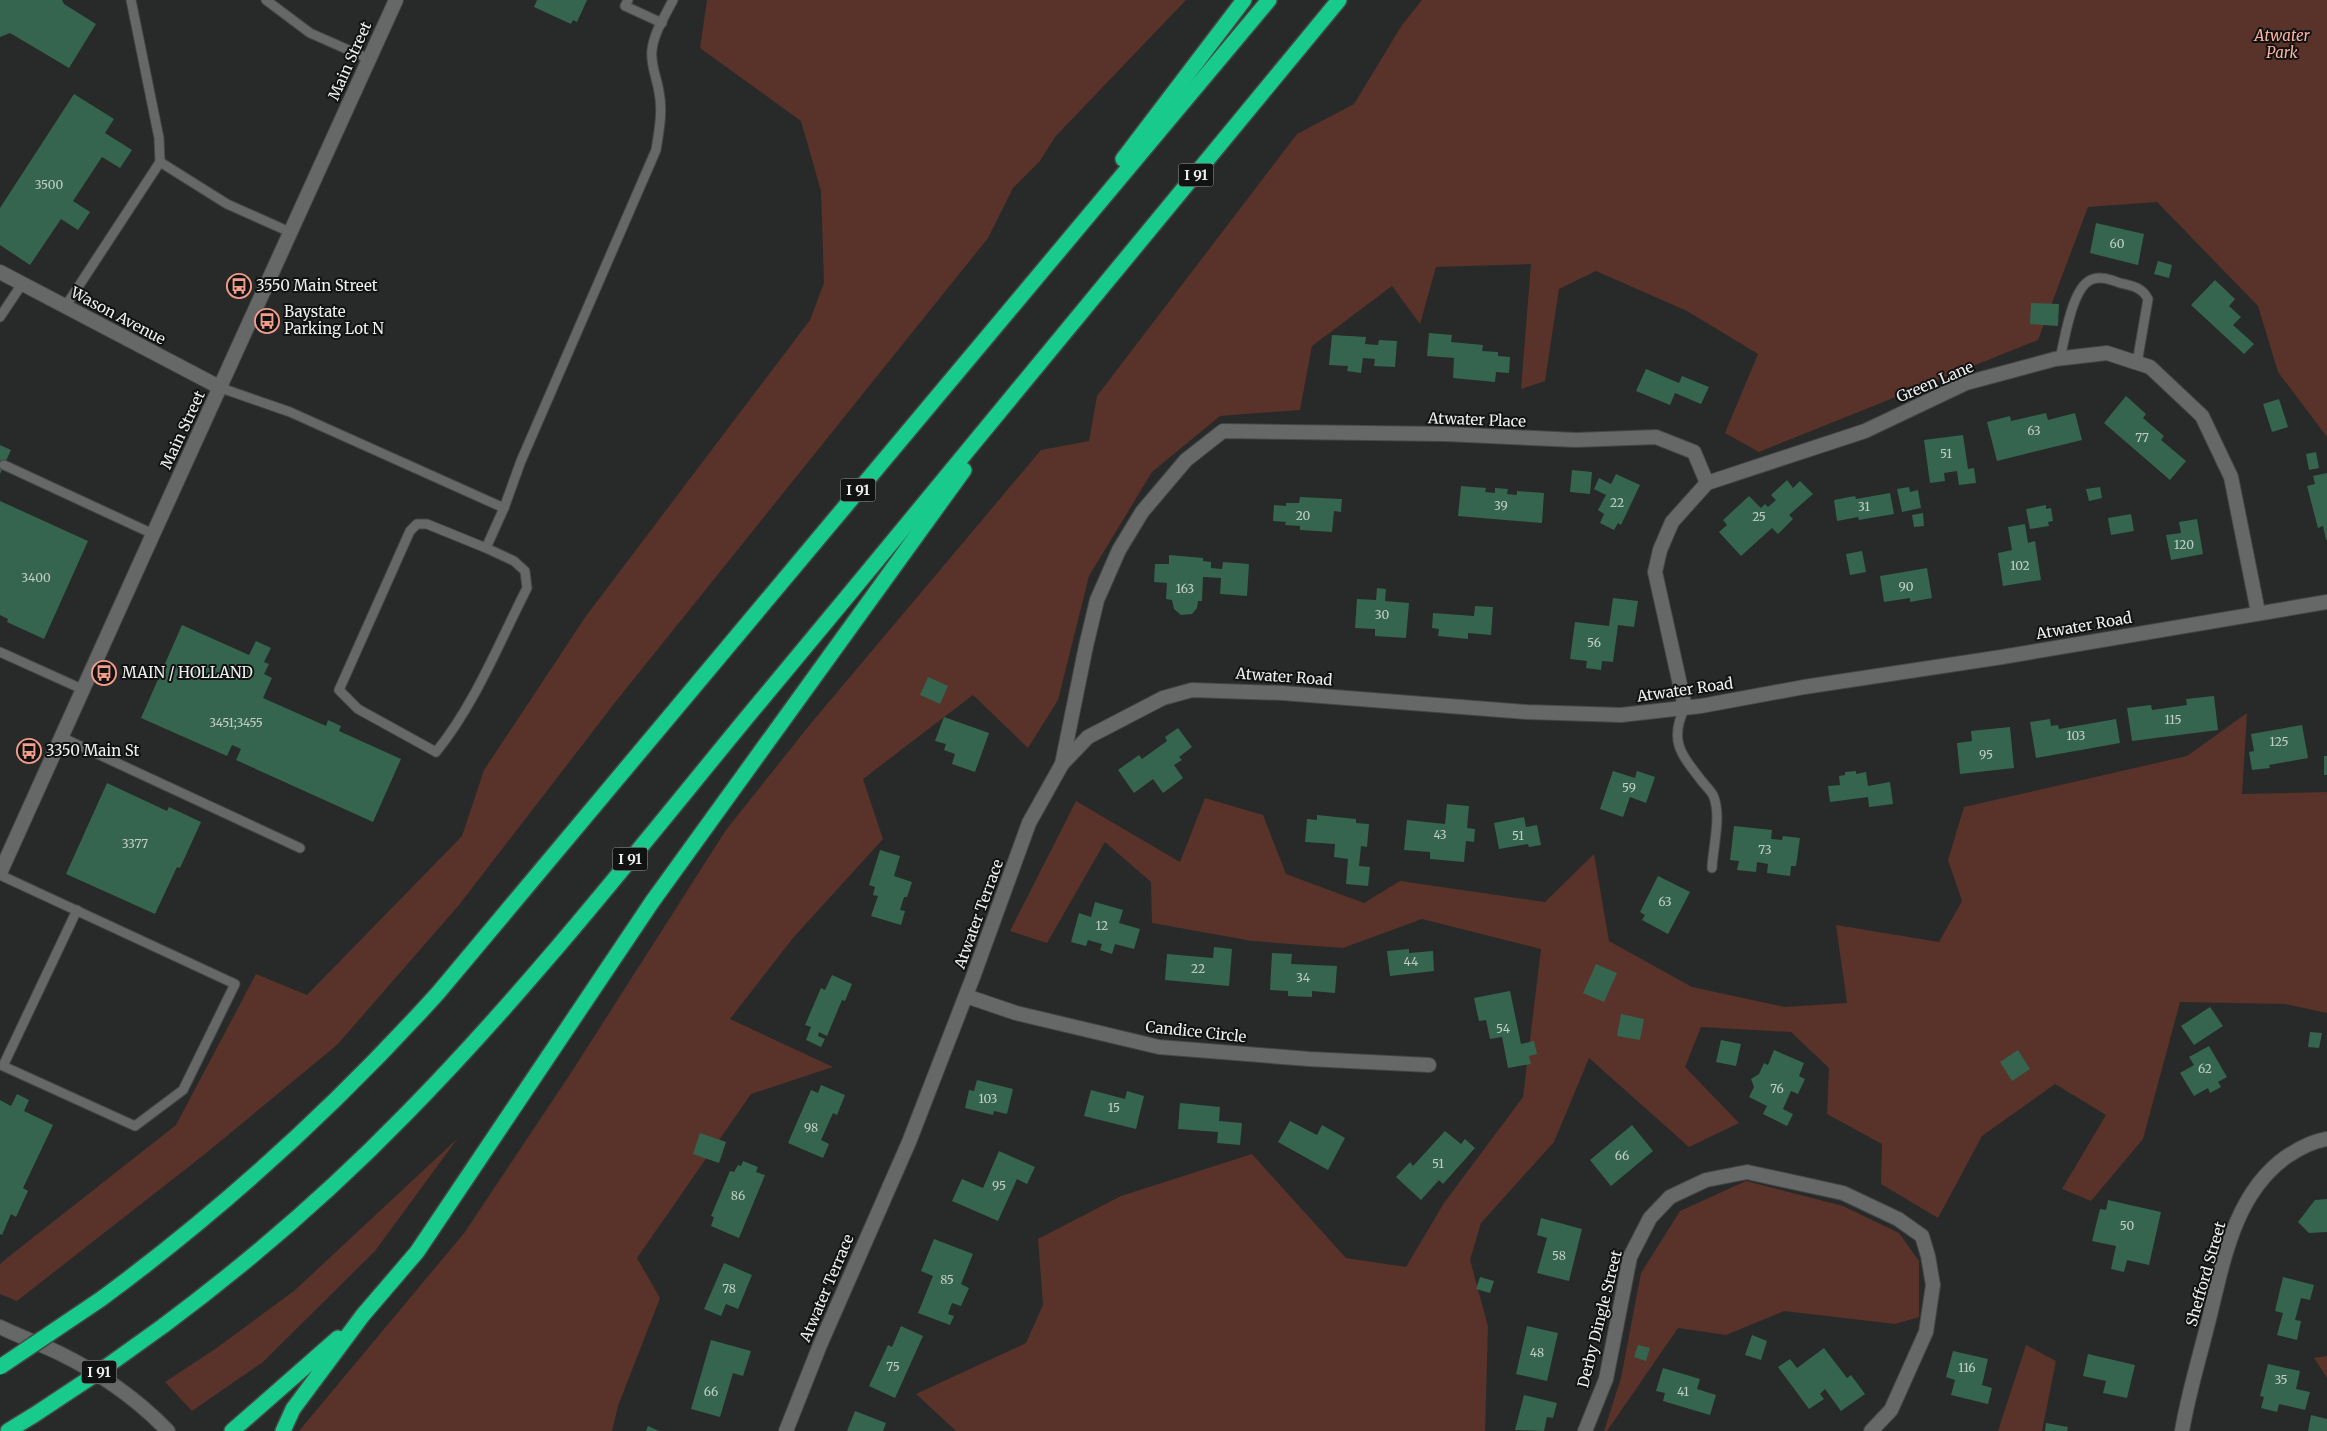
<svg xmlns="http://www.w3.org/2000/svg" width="2327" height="1431" viewBox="0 0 2327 1431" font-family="Merriweather,serif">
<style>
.green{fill:#59322a}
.building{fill:#35654e}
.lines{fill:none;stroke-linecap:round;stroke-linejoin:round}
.service-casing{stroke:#454746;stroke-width:11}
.minor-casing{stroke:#454746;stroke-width:16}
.secondary-casing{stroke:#454746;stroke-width:16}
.motorway-casing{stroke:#454746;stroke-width:18}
.service{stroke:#656867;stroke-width:9}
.minor{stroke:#656867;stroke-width:14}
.secondary{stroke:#656867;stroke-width:14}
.motorway{stroke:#18cb8d;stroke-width:15}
.motorway-bridge-casing{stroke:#454746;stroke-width:18;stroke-linecap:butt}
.motorway-bridge{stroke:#18cb8d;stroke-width:15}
.labels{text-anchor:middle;stroke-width:4;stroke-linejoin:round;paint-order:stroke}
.number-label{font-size:12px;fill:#c0cdc7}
.shield{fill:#111212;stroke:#acadad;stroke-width:1}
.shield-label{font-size:14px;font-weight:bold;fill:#eef0ef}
.park-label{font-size:15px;font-style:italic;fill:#ffb1a0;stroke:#111212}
.street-label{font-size:15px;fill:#eef0ef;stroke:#111212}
.poi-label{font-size:15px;fill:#eef0ef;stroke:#111212;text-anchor:start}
</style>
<rect width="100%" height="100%" fill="#272a28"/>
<g class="green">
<polygon points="707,0 1186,0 1055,137 1040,161 1013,188 988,238 617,700 459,905 337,1045 205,1154 17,1301 0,1294 0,1264 7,1258 176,1125 256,974 307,995 462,836 484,770 586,616 810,320 824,283 821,191 801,121 700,48"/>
<polygon points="1422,0 2327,0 2327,437 2278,372 2258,306 2157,202 2088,207 2038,340 1759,452 1725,433 1758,354 1687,311 1596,271 1559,289 1545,381 1521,389 1531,264 1436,267 1420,324 1392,286 1312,346 1300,410 1220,416 1152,472 1089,576 1058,700 1028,748 973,695 863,779 883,839 793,938 730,1019 833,1067 751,1094 637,1258 660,1298 618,1406 612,1431 299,1431 465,1232 569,1076 726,830 812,722 1041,450 1089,441 1097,396 1297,134 1354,104 1402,25"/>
<polygon points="2247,713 2242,794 2327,792 2327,1013 2285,1004 2180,1002 2143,1139 2091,1201 2062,1189 2106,1115 2055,1084 1982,1136 1938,1218 1881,1184 1882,1144 1827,1114 1829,1068 1791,1032 1701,1027 1685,1067 1739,1123 1689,1147 1589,1058 1554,1142 1481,1223 1470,1260 1488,1326 1485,1431 956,1431 916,1394 1026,1343 1043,1305 1038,1239 1121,1196 1252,1154 1346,1258 1406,1267 1444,1203 1523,1097 1541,949 1422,919 1343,948 1252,941 1152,923 1151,882 1105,842 1047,943 1010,931 1076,801 1180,862 1205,798 1263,815 1286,874 1364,903 1400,881 1545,902 1594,854 1609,941 1692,987 1785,1007 1847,1003 1836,925 1939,942 1962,901 1948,860 1964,807 2187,756"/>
<polygon points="458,1138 375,1251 263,1362 192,1411 165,1382 215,1349 294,1291"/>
<polygon points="1746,1181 1843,1206 1899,1233 1919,1261 1919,1317 1895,1324 1784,1311 1726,1335 1678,1328 1607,1431 1604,1431 1621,1378 1641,1273 1680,1211"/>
<polygon points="2026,1345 2056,1361 2042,1431 1998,1431"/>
<polygon points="2327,1356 2327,1378 2314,1358"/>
</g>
<g class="building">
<polygon points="0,0 62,0 64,4 96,24 69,68 10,33 0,37"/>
<polygon points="537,0 587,0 577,22 573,20 571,24 534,7"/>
<polygon points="74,94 114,119 105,133 132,150 120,168 102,157 73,201 90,212 78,230 61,219 30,265 0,245 0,208"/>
<polygon points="2096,223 2144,234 2138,265 2090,253"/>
<polygon points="2158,261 2172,265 2169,278 2154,274"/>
<polygon points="2215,280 2235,299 2229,306 2241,317 2233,325 2254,344 2244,354 2191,305"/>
<polygon points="2031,303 2059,304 2058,326 2030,324"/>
<polygon points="1429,333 1452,335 1451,342 1483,345 1482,351 1498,352 1498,356 1510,357 1509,373 1496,372 1495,382 1453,378 1454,358 1427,356"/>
<polygon points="1332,335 1366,337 1365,344 1378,345 1379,340 1397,341 1395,367 1374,366 1375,359 1363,358 1361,373 1347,371 1348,366 1329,365"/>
<polygon points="1646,369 1679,383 1682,376 1709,387 1701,404 1675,393 1670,405 1636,391"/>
<polygon points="2126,396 2146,414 2143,418 2164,436 2161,440 2186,461 2170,480 2104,423"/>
<polygon points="2279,399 2288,427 2272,432 2263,404"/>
<polygon points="2046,413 2048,420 2075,413 2082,440 1997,461 1987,422 2010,416 2011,421"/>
<polygon points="1963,435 1968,469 1974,468 1976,483 1959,485 1957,471 1944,473 1945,481 1930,483 1924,440"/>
<polygon points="0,445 11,450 0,474"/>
<polygon points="2316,452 2319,468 2309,470 2306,454"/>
<polygon points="1572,470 1592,472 1590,494 1570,492"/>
<polygon points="2327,473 2327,540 2326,540 2323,526 2318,528 2307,486 2315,484 2313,476"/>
<polygon points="1616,474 1640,485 1621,525 1618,523 1614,530 1600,523 1604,514 1598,510 1606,495 1594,489 1599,478 1611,484"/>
<polygon points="1787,480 1793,488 1800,481 1813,494 1789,515 1793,519 1778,534 1772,528 1741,556 1719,532 1727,525 1723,520 1749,496 1761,508 1765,504 1768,507 1776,500 1771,495"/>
<polygon points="1461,486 1486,488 1485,492 1495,493 1495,488 1508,489 1507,494 1517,495 1517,491 1544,493 1542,523 1458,516"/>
<polygon points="1909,487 1910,492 1918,490 1921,508 1902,512 1897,489"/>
<polygon points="2100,487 2102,498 2089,501 2086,489"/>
<polygon points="1890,493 1894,514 1859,520 1858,517 1837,521 1834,500 1855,496 1856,499"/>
<polygon points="1300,497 1342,499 1341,512 1334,511 1332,532 1300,530 1300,526 1285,525 1286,522 1273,521 1274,505 1286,506 1286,503 1299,503"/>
<polygon points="0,501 88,541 44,639 7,622 8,619 0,615"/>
<polygon points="2046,505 2046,509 2051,508 2053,521 2048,522 2049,526 2030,529 2026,509"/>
<polygon points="1923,513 1924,526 1914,527 1912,515"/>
<polygon points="2131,514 2134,531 2111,535 2108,518"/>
<polygon points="2197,519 2203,554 2171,560 2166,535 2181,533 2179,522"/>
<polygon points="2025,524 2028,543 2035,541 2041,580 2003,586 1998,553 2012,550 2008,527"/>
<polygon points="1862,551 1866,572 1850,575 1846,554"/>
<polygon points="1169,555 1203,558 1203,561 1211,562 1211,568 1222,569 1223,562 1249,564 1247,596 1220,594 1221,578 1203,577 1202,601 1198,601 1197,608 1192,614 1181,615 1174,609 1172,600 1166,599 1167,583 1154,582 1155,564 1169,564"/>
<polygon points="1927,568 1932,598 1910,602 1910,598 1884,602 1880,576"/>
<polygon points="1377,588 1386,589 1385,601 1409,603 1406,638 1375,636 1375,629 1355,628 1357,599 1376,600"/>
<polygon points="1613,598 1638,601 1634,627 1618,625 1613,662 1602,661 1601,670 1586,668 1587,661 1570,659 1575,622 1609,626"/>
<polygon points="1475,606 1493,607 1491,635 1468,633 1468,639 1438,636 1439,629 1432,628 1433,613 1474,616"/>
<polygon points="182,625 249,655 256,641 271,648 264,662 269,664 264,674 272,678 263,698 326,726 328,720 341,726 339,731 401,759 373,822 236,760 241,749 232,745 227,756 141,718"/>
<polygon points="928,677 948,686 940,704 920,695"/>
<polygon points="2214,696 2218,730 2132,741 2127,708 2151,705 2152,710 2187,705 2186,699"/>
<polygon points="944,717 989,733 975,772 952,764 955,754 944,750 946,744 935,741"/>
<polygon points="2050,719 2051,726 2058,725 2059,729 2116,719 2120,743 2036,758 2030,722"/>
<polygon points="2302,725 2308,758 2269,765 2270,768 2252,770 2249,752 2254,751 2251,734"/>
<polygon points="2010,727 2014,768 1960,774 1957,743 1972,741 1971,731"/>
<polygon points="1178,728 1192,747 1179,757 1182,760 1174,765 1183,778 1163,793 1153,779 1134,793 1118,770 1139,755 1142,759 1167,741 1165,737"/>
<rect x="2324" y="756" width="3" height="19"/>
<polygon points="1613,771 1635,778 1637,771 1655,777 1646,803 1630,797 1623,817 1600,809"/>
<polygon points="1856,771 1856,774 1866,772 1868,786 1890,782 1893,804 1869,807 1868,797 1830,802 1828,786 1840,785 1839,776 1845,775 1845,772"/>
<polygon points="107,783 167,811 169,807 201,822 180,868 177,867 155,914 66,874"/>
<polygon points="1447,804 1469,806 1467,828 1475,829 1474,842 1466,841 1464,862 1430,859 1430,852 1404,850 1407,820 1445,824"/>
<polygon points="1317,815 1356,819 1356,823 1369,824 1367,847 1361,846 1359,866 1370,867 1368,886 1346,884 1348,859 1334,857 1335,844 1305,842 1307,819 1317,820"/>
<polygon points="1524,817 1526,827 1537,825 1541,845 1529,847 1528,844 1499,849 1494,823"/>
<polygon points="1734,826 1772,830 1771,839 1782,840 1783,836 1800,838 1796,866 1791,866 1790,876 1767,873 1768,864 1757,862 1756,872 1737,870 1739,861 1730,860"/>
<polygon points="880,850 900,856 894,876 912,882 907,897 904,897 900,910 905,911 901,925 871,916 878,896 873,895 875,887 869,885"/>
<polygon points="1658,876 1690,892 1668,934 1642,920 1645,915 1640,912"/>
<polygon points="1095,902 1123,910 1119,923 1140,929 1134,949 1115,944 1112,954 1100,950 1102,944 1088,940 1086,946 1071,942 1079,913 1091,917"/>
<polygon points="1214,947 1232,949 1229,986 1165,980 1167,954 1213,958"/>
<polygon points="1409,949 1409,953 1433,951 1434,971 1390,976 1387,951"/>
<polygon points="1272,953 1292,954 1291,964 1337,966 1335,993 1312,991 1312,997 1288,996 1288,991 1270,990"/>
<polygon points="1596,964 1617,973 1604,1002 1583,993"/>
<polygon points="832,975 852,984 845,1001 842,1000 827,1036 819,1032 818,1036 825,1039 821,1047 806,1040 811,1027 805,1025 821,988 825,990"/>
<polygon points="1510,991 1521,1044 1534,1041 1537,1054 1529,1056 1531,1064 1508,1068 1502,1037 1490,1039 1486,1020 1479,1021 1474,998"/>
<polygon points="2210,1007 2223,1026 2194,1045 2181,1026"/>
<polygon points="1621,1014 1644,1019 1640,1040 1617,1036"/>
<polygon points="2310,1032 2322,1033 2319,1048 2308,1047"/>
<polygon points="1721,1040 1741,1044 1736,1066 1716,1062"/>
<polygon points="2209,1046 2227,1077 2218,1082 2221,1087 2210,1093 2208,1088 2194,1096 2180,1073 2194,1065 2189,1057"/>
<polygon points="1774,1050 1804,1063 1799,1076 1805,1079 1798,1094 1791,1091 1783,1109 1793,1114 1787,1126 1763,1114 1767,1106 1749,1097 1754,1087 1751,1079 1759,1074 1764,1063 1768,1065"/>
<polygon points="2018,1050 2030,1069 2012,1081 2000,1062"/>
<polygon points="977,1080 1013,1089 1007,1114 994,1111 993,1115 965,1108 969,1090 974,1091"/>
<polygon points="821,1085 845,1095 837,1115 833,1113 821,1140 829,1144 823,1158 788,1143 811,1090 818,1093"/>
<polygon points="1091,1090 1125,1099 1127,1091 1144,1096 1136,1129 1084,1116"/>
<polygon points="17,1094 29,1100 24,1111 53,1125 23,1188 28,1191 16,1217 11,1214 2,1235 0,1234 0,1100 11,1106"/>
<polygon points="1180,1103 1220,1107 1219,1121 1242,1123 1240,1145 1217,1143 1218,1132 1178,1129"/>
<polygon points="1290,1121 1317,1135 1322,1125 1345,1138 1328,1170 1278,1142"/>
<polygon points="1632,1125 1653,1151 1611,1186 1590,1160"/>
<polygon points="1445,1131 1461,1144 1465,1139 1475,1148 1443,1184 1439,1180 1421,1200 1396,1177 1410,1162 1413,1166"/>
<polygon points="700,1133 726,1142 719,1163 693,1154"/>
<polygon points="999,1151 1035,1167 1027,1184 1017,1179 998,1221 952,1201 962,1179 983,1188"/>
<polygon points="743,1161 758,1167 756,1172 765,1175 739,1238 711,1226 714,1217 711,1216 730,1171 734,1172 738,1165 741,1166"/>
<polygon points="2327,1199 2327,1232 2309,1233 2298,1222 2315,1200"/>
<polygon points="2108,1200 2161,1212 2149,1265 2127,1260 2124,1272 2111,1269 2116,1246 2092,1241 2100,1209 2106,1210"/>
<polygon points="1541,1218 1582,1229 1569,1281 1537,1273 1547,1238 1537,1235"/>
<polygon points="934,1239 973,1254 961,1284 969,1288 961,1306 952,1303 948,1314 954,1316 950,1325 918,1313 933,1276 921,1271"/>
<polygon points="724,1263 752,1275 738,1309 726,1304 721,1316 704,1309"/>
<polygon points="1480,1277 1494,1281 1490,1293 1476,1289"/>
<polygon points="2283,1277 2314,1285 2310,1300 2301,1298 2295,1320 2301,1321 2297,1340 2277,1335 2283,1313 2275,1311"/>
<polygon points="901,1326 923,1336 895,1398 869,1386 888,1345 892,1347"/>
<polygon points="1527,1326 1558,1333 1547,1381 1516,1374"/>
<polygon points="1752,1335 1767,1341 1761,1360 1745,1355"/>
<polygon points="711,1340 751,1351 743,1376 733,1373 720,1417 691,1409"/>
<polygon points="1638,1345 1650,1348 1646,1361 1634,1357"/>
<polygon points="1824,1348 1847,1378 1851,1375 1865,1394 1841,1411 1825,1389 1820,1394 1824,1399 1809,1409 1778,1367 1790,1359 1797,1368"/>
<polygon points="1953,1351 1988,1359 1982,1385 1992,1388 1988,1404 1951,1395 1955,1380 1946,1377"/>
<polygon points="2088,1354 2135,1365 2127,1398 2103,1393 2106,1381 2083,1376"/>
<polygon points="2268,1364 2300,1371 2296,1389 2310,1392 2305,1410 2279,1404 2277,1412 2261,1408 2264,1397 2260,1396"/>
<polygon points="1663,1368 1700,1379 1697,1389 1716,1395 1710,1415 1663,1401 1665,1393 1656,1391"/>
<polygon points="1524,1395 1557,1403 1553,1418 1547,1417 1544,1431 1515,1430"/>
<polygon points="855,1411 886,1423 883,1431 847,1431"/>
<polygon points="2311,1415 2327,1419 2327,1431 2308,1431"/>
<polygon points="2046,1423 2068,1427 2067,1431 2045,1431"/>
<polygon points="648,1426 659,1431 646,1431"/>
</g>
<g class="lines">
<defs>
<g id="service">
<polyline points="266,0 310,33 369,59"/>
<polyline points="628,0 625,6 662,23"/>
<polyline points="160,162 227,204 292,233"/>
<polyline points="65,307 160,162 159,138 131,0"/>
<polyline points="0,317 22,284"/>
<path d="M2060,358C2065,339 2072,285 2093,279C2102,276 2111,280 2120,283C2132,286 2142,287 2148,299L2137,363"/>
<polyline points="221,388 290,412 504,508"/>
<polyline points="4,465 153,534"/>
<path d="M486,548L427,524H417L410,531L339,690L358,709L436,752C475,704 499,643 527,588L525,571L514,561L486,548L504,508L521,461L656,150C659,131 663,111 659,92C657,78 650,64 652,50C654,32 665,16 673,0"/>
<polyline points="0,652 82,689"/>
<path d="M1685,707C1669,740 1680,753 1701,780C1704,784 1710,790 1713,795C1722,815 1713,846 1712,868"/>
<polyline points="61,737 300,848"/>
<polyline points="0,875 235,984 183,1090 135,1126 3,1066 77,910"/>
</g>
<g id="minor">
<polyline points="1685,707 1655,572 1660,550 1672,522 1707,483 1865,431 1966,383 2055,359 2107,353 2150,367 2202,416 2231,477 2258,612"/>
<polyline points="1062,764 1088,737 1163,698 1192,690 1283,693 1527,712 1621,715 1701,706 1804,687 2002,657 2327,602"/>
<polyline points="966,996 1016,1013 1159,1047 1309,1059 1429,1065"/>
<polyline points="786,1431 820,1345 909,1142 973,977 1029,823 1062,764 1086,646 1097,600 1119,550 1142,512 1186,460 1223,431 1445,434 1576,440 1656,437 1694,452 1707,483"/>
<polyline points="1585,1431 1606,1379 1630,1257 1650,1218 1670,1197 1706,1180 1747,1172 1843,1193 1898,1219 1922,1236 1928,1256 1933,1285 1926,1332 1891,1410 1871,1431"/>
<path d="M2182,1431C2188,1395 2199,1359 2208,1323C2223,1264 2233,1195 2286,1157C2298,1149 2312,1141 2327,1139"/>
</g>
<g id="secondary">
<polyline points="0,272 221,388"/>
<path d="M0,873C130,581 265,292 396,0"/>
<path d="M0,1327C19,1336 40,1344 59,1353C100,1373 137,1399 168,1431"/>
</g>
<g id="motorway">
<polyline points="1123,159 1244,0"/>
<path d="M101,1299C226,1207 334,1108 438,993L1269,0"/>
<path d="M163,1326C249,1262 330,1192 405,1115C528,990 637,851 748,716C946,478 1143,239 1339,0"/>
<polyline points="8,1431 34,1415"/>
<polyline points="232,1431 338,1338"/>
<polyline points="283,1431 293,1409 363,1315 417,1252 652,902 964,470"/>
</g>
</defs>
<use href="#service" class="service-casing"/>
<use href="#minor" class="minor-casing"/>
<use href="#secondary" class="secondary-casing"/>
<use href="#motorway" class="motorway-casing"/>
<use href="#service" class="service"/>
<use href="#minor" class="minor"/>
<use href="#secondary" class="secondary"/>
<use href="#motorway" class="motorway"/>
<defs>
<g id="motorway-bridge">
<polyline points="0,1367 101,1299"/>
<polyline points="34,1415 96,1374 163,1326"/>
</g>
</defs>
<use href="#motorway-bridge" class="motorway-bridge-casing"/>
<use href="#motorway-bridge" class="motorway-bridge"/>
</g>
<defs>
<symbol id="bus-ring" viewBox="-11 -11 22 22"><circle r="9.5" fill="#111212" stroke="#f49d8b" stroke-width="1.5"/><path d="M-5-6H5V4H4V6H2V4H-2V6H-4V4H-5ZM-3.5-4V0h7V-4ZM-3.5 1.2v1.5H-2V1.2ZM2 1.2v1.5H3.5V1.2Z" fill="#f49d8b"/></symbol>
</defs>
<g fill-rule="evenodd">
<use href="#bus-ring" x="225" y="272" width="28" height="28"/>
<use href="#bus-ring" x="253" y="307" width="28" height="28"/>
<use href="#bus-ring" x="90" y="659" width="28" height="28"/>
<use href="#bus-ring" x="15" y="737" width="28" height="28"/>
</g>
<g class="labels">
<g class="number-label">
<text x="49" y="189">3500</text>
<text x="2117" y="248">60</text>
<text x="2034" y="435">63</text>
<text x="2142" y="442">77</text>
<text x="1946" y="458">51</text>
<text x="1617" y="507">22</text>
<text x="1501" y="510">39</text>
<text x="1864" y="511">31</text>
<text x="1303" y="520">20</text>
<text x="1759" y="521">25</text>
<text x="2184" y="549">120</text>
<text x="2020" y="570">102</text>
<text x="36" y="582">3400</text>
<text x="1906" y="591">90</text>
<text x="1185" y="593">163</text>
<text x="1382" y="619">30</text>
<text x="1594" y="647">56</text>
<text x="2173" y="724">115</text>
<text x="236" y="727">3451;3455</text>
<text x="2076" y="740">103</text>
<text x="2279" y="746">125</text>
<text x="1986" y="759">95</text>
<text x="1629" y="792">59</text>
<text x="1440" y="839">43</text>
<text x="1518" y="840">51</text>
<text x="135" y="848">3377</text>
<text x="1765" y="854">73</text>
<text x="1665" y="906">63</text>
<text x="1102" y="930">12</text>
<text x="1411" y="966">44</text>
<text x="1198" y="973">22</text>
<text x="1303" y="982">34</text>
<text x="1503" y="1033">54</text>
<text x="2205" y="1073">62</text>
<text x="1777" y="1093">76</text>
<text x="988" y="1103">103</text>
<text x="1114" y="1112">15</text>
<text x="811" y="1132">98</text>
<text x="1622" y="1160">66</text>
<text x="1438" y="1168">51</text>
<text x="999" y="1190">95</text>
<text x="738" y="1200">86</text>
<text x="2127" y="1230">50</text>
<text x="1559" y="1260">58</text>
<text x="947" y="1284">85</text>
<text x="729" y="1293">78</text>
<text x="1537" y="1357">48</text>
<text x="893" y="1371">75</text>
<text x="1967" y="1372">116</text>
<text x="2281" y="1384">35</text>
<text x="711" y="1396">66</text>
<text x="1683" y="1396">41</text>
</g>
<g class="shield">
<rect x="1178.5" y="163.5" width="35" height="23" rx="4"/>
<rect x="840.5" y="478.5" width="35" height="23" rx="4"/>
<rect x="612.5" y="847.5" width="35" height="23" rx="4"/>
<rect x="81.5" y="1360.5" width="35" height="23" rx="4"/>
</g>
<g class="shield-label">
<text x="1196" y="180">I 91</text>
<text x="858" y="495">I 91</text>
<text x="630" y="864">I 91</text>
<text x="99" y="1377">I 91</text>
</g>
<g class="park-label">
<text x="2282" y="41">Atwater<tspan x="2282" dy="17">Park</tspan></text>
</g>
<g class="street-label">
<text transform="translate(350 61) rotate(-66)" y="5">Main Street</text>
<text transform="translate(118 316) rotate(28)" y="5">Wason Avenue</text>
<text transform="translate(1935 382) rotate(-23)" y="5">Green Lane</text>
<text transform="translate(1477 420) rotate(2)" y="5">Atwater Place</text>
<text transform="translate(183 430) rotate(-65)" y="5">Main Street</text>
<text transform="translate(2084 626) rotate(-10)" y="5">Atwater Road</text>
<text transform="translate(1284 677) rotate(4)" y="5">Atwater Road</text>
<text transform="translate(1685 690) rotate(-8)" y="5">Atwater Road</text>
<text transform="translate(979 914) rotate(-70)" y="5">Atwater Terrace</text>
<text transform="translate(1196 1032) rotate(6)" y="5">Candice Circle</text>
<text transform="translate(2206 1274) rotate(-74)" y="5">Shefford Street</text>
<text transform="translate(827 1288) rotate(-67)" y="5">Atwater Terrace</text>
<text transform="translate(1600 1319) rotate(-76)" y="5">Derby Dingle Street</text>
</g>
<g class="poi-label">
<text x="256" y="291">3550 Main Street</text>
<text x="284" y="317">Baystate<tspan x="284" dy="17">Parking Lot N</tspan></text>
<text x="122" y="678">MAIN / HOLLAND</text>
<text x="46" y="756">3350 Main St</text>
</g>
</g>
</svg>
